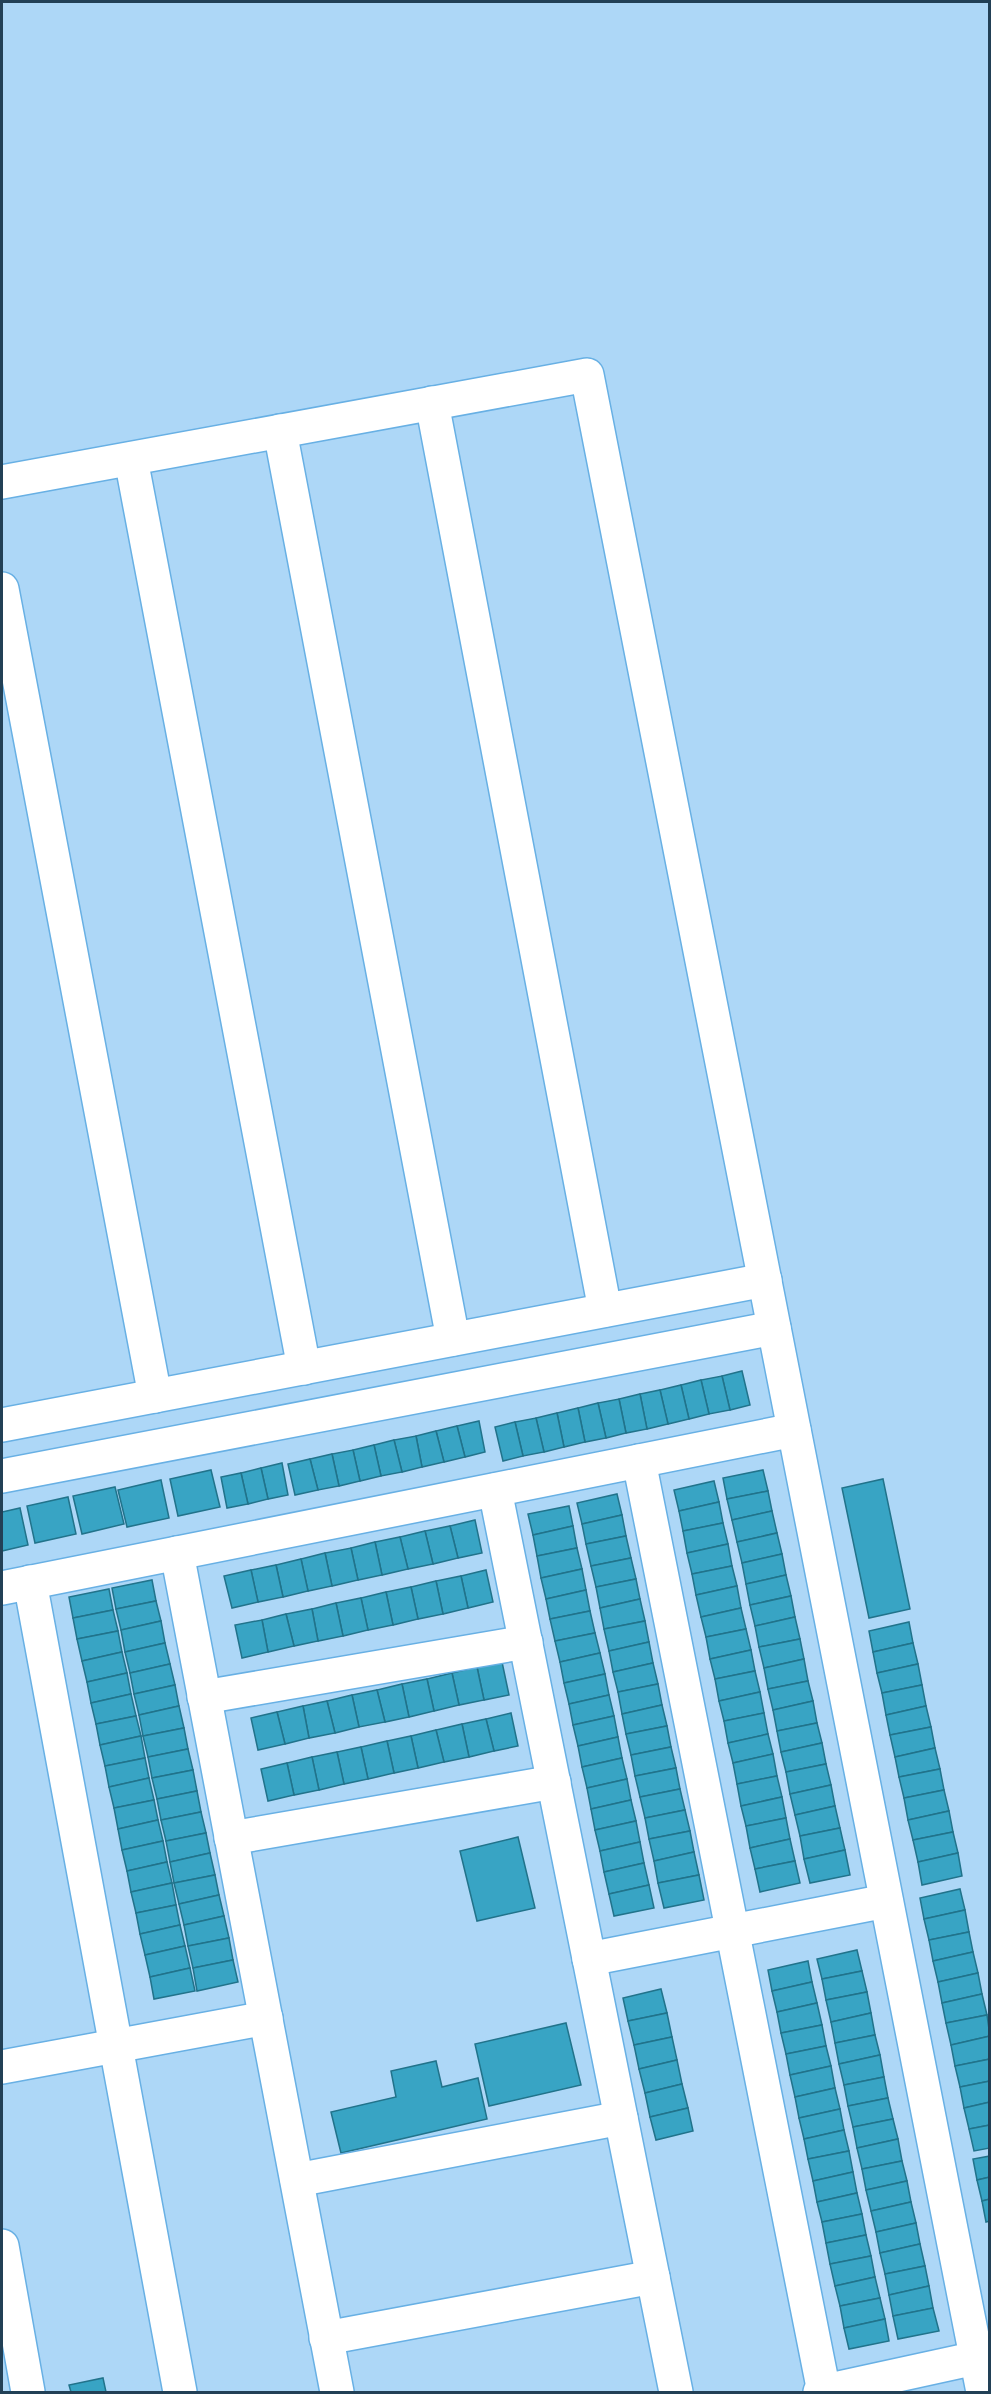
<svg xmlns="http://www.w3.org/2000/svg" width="991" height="2394" viewBox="0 0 991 2394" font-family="Rubik,sans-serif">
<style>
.building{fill:#38a4c4;stroke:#21738b;stroke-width:1.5}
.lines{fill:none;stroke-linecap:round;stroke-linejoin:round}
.minor-casing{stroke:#68b0e4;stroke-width:36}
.minor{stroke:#fff;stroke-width:33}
</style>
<rect width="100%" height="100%" fill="#add7f7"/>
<g class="building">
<polygon points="742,1371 750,1405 730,1410 722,1376"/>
<polygon points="722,1376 730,1410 709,1414 701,1380"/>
<polygon points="701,1380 709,1414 689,1419 681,1385"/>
<polygon points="681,1385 689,1419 668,1424 660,1390"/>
<polygon points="660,1390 668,1424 647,1429 640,1394"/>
<polygon points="640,1394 647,1429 626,1433 619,1399"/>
<polygon points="619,1399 626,1433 606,1438 598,1403"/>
<polygon points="598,1403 606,1438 585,1442 578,1408"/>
<polygon points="578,1408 585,1442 564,1447 557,1413"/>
<polygon points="557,1413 564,1447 544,1452 536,1418"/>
<polygon points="536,1418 544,1452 523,1456 515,1422"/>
<polygon points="479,1421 485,1452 465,1457 457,1426"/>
<polygon points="515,1422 523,1456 503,1461 495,1427"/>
<polygon points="457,1426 465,1457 444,1462 436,1431"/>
<polygon points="436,1431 444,1462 422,1467 416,1436"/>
<polygon points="416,1436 422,1467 402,1472 394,1440"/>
<polygon points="394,1440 402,1472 381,1476 374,1445"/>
<polygon points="374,1445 381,1476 360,1481 353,1450"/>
<polygon points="353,1450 360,1481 339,1486 332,1454"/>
<polygon points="332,1454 339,1486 318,1490 310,1459"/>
<polygon points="310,1459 318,1490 295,1495 288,1464"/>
<polygon points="282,1463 288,1495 268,1499 261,1468"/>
<polygon points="261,1468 268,1499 248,1504 241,1473"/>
<polygon points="211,1470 220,1507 178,1516 170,1479"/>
<polygon points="763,1470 768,1491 727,1499 723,1478"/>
<polygon points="241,1473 248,1504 227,1508 221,1477"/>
<polygon points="883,1479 910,1609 869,1618 842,1488"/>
<polygon points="161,1480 169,1518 127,1527 118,1490"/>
<polygon points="714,1481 719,1502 679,1511 674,1490"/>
<polygon points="115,1487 124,1524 82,1534 73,1496"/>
<polygon points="768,1491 772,1511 732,1520 727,1499"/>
<polygon points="617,1494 622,1515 582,1524 577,1503"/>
<polygon points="68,1497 76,1534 35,1543 27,1506"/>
<polygon points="719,1502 723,1523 683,1531 679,1511"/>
<polygon points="569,1506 573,1526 533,1535 528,1514"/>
<polygon points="20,1508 28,1545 2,1551 2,1512"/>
<polygon points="772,1511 777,1533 737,1542 732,1520"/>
<polygon points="622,1515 626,1536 586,1544 582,1524"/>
<polygon points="475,1520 482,1553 458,1558 450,1526"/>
<polygon points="723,1523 728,1544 687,1553 683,1531"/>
<polygon points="450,1526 458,1558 433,1564 425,1531"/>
<polygon points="573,1526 577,1548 537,1556 533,1535"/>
<polygon points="425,1531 433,1564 408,1569 400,1537"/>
<polygon points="777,1533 782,1554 742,1563 737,1542"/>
<polygon points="626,1536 631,1558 591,1566 586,1544"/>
<polygon points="400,1537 408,1569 382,1575 375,1542"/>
<polygon points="375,1542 382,1575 358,1580 351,1548"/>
<polygon points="728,1544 732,1566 692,1574 687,1553"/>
<polygon points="351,1548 358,1580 332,1586 325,1553"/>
<polygon points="577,1548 582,1569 541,1578 537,1556"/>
<polygon points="325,1553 332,1586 308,1591 301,1559"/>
<polygon points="782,1554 786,1575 746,1584 742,1563"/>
<polygon points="631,1558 636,1579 596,1587 591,1566"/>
<polygon points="301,1559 308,1591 283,1597 276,1565"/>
<polygon points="276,1565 283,1597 258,1602 251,1570"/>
<polygon points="732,1566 737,1586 696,1595 692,1574"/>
<polygon points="582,1569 586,1590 546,1599 541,1578"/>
<polygon points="251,1570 258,1602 232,1608 224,1576"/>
<polygon points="486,1570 493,1602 468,1608 461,1576"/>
<polygon points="786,1575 791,1596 750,1605 746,1584"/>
<polygon points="461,1576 468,1608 443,1614 436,1581"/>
<polygon points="636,1579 640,1599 600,1608 596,1587"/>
<polygon points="152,1580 156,1601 116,1609 112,1588"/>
<polygon points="436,1581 443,1614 418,1619 411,1587"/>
<polygon points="737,1586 741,1608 701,1617 696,1595"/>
<polygon points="411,1587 418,1619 393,1625 386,1592"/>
<polygon points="109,1589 113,1610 73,1618 69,1597"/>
<polygon points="586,1590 590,1611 550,1619 546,1599"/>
<polygon points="386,1592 393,1625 368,1630 361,1598"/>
<polygon points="791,1596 795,1617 755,1626 750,1605"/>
<polygon points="361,1598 368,1630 343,1636 336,1603"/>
<polygon points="640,1599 645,1621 604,1629 600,1608"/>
<polygon points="156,1601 161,1621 121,1630 116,1609"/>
<polygon points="336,1603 343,1636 318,1641 312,1609"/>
<polygon points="741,1608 746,1629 706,1637 701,1617"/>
<polygon points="312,1609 318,1641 294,1646 286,1614"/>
<polygon points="113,1610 118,1631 77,1639 73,1618"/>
<polygon points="590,1611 595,1633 555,1641 550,1619"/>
<polygon points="286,1614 294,1646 268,1652 262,1620"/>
<polygon points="795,1617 800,1639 759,1647 755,1626"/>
<polygon points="262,1620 268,1652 242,1658 235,1625"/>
<polygon points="161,1621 165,1643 125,1652 121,1630"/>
<polygon points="645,1621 649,1642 609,1651 604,1629"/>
<polygon points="909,1622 913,1643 873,1652 869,1631"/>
<polygon points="746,1629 751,1650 710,1659 706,1637"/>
<polygon points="118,1631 122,1652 82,1661 77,1639"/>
<polygon points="595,1633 600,1653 560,1662 555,1641"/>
<polygon points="800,1639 804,1659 764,1668 759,1647"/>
<polygon points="649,1642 653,1663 613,1672 609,1651"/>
<polygon points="165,1643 170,1664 130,1673 125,1652"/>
<polygon points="913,1643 918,1664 877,1673 873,1652"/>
<polygon points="751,1650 755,1671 715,1679 710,1659"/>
<polygon points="122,1652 127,1673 87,1682 82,1661"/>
<polygon points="600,1653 605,1674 564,1683 560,1662"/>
<polygon points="804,1659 808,1681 768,1689 764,1668"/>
<polygon points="502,1662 509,1695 484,1700 477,1667"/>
<polygon points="653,1663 658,1684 618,1692 613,1672"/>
<polygon points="170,1664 175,1685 134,1694 130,1673"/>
<polygon points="918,1664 922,1685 882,1693 877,1673"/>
<polygon points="477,1667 484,1700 459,1705 452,1673"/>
<polygon points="755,1671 760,1692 719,1701 715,1679"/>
<polygon points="127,1673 131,1694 91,1703 87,1682"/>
<polygon points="452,1673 459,1705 434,1711 427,1679"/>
<polygon points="605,1674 609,1695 569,1704 564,1683"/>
<polygon points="427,1679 434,1711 409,1717 402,1684"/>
<polygon points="808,1681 813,1701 773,1710 768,1689"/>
<polygon points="402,1684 409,1717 385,1722 377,1690"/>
<polygon points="658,1684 662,1705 622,1714 618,1692"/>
<polygon points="175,1685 179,1706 139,1715 134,1694"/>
<polygon points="922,1685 926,1706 886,1715 882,1693"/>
<polygon points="377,1690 385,1722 359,1727 352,1695"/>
<polygon points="760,1692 764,1713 724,1721 719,1701"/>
<polygon points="131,1694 136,1716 96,1724 91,1703"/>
<polygon points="352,1695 359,1727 335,1733 327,1701"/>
<polygon points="609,1695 614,1716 573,1725 569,1704"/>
<polygon points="327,1701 335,1733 309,1738 303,1706"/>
<polygon points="813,1701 817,1723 777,1731 773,1710"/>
<polygon points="662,1705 667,1726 626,1734 622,1714"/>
<polygon points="179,1706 184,1728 143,1736 139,1715"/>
<polygon points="303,1706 309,1738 285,1744 277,1712"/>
<polygon points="926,1706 931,1727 890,1735 886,1715"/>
<polygon points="277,1712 285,1744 258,1750 251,1718"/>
<polygon points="511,1713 518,1746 494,1751 486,1719"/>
<polygon points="764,1713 768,1734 728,1743 724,1721"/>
<polygon points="136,1716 141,1736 100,1745 96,1724"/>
<polygon points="614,1716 618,1737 578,1746 573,1725"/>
<polygon points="486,1719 494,1751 469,1757 462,1724"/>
<polygon points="817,1723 822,1743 781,1752 777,1731"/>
<polygon points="462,1724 469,1757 444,1762 436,1730"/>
<polygon points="667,1726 671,1747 631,1755 626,1734"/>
<polygon points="931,1727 935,1748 895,1757 890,1735"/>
<polygon points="184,1728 188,1749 148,1757 143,1736"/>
<polygon points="436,1730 444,1762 418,1768 411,1736"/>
<polygon points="768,1734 773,1754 733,1763 728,1743"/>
<polygon points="141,1736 145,1758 105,1766 100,1745"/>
<polygon points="411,1736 418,1768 394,1773 387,1741"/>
<polygon points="618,1737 622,1758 582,1767 578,1746"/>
<polygon points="387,1741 394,1773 368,1779 361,1747"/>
<polygon points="822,1743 826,1764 786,1772 781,1752"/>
<polygon points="361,1747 368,1779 344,1784 337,1752"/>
<polygon points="671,1747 676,1768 635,1776 631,1755"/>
<polygon points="935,1748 940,1769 899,1777 895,1757"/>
<polygon points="188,1749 193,1770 152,1778 148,1757"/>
<polygon points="337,1752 344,1784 319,1790 312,1757"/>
<polygon points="773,1754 777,1776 737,1784 733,1763"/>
<polygon points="312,1757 319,1790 294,1795 287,1763"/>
<polygon points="145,1758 149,1778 109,1787 105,1766"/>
<polygon points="622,1758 627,1779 587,1788 582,1767"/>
<polygon points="287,1763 294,1795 268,1801 261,1769"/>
<polygon points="826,1764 831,1785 790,1794 786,1772"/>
<polygon points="676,1768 680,1789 640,1797 635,1776"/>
<polygon points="940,1769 944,1790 904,1798 899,1777"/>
<polygon points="193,1770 197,1791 157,1799 152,1778"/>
<polygon points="777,1776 782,1797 741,1806 737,1784"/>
<polygon points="149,1778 154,1800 114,1808 109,1787"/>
<polygon points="627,1779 631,1800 591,1809 587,1788"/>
<polygon points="831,1785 835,1806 795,1815 790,1794"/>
<polygon points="680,1789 685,1810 645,1818 640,1797"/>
<polygon points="944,1790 949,1811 908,1820 904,1798"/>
<polygon points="197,1791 201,1812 161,1820 157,1799"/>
<polygon points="782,1797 786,1818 746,1826 741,1806"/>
<polygon points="154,1800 158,1820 118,1829 114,1808"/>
<polygon points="631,1800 636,1821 595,1830 591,1809"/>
<polygon points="835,1806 840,1828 800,1836 795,1815"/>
<polygon points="685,1810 690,1831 649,1839 645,1818"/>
<polygon points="949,1811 953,1832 913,1840 908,1820"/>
<polygon points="201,1812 206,1833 166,1841 161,1820"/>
<polygon points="786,1818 790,1839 750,1848 746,1826"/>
<polygon points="158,1820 163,1841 122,1850 118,1829"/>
<polygon points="636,1821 640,1842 600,1851 595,1830"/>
<polygon points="840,1828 845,1850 804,1859 800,1836"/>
<polygon points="690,1831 694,1852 654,1861 649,1839"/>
<polygon points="953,1832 958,1853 918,1862 913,1840"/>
<polygon points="206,1833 210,1853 170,1862 166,1841"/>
<polygon points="518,1837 535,1908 477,1921 460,1851"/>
<polygon points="790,1839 795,1861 755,1869 750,1848"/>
<polygon points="163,1841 167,1862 127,1871 122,1850"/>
<polygon points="640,1842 644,1863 604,1872 600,1851"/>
<polygon points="845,1850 850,1875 810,1883 804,1859"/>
<polygon points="694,1852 699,1875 658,1883 654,1861"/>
<polygon points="210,1853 215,1875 174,1883 170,1862"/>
<polygon points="958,1853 962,1876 922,1885 918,1862"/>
<polygon points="795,1861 800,1883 760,1892 755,1869"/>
<polygon points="167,1862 172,1883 131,1892 127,1871"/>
<polygon points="644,1863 649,1885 609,1894 604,1872"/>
<polygon points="215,1875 219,1895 179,1904 174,1883"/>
<polygon points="699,1875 704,1900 664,1908 658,1883"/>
<polygon points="172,1883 176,1905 136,1913 131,1892"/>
<polygon points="649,1885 654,1908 614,1916 609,1894"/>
<polygon points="960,1889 965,1910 924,1919 920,1898"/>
<polygon points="219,1895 224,1916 184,1925 179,1904"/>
<polygon points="176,1905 180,1925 140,1934 136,1913"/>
<polygon points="965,1910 969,1932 929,1940 924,1919"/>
<polygon points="224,1916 229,1938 188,1946 184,1925"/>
<polygon points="180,1925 185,1946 145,1955 140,1934"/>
<polygon points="969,1932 973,1952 933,1961 929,1940"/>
<polygon points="229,1938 233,1960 193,1968 188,1946"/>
<polygon points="185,1946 190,1968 150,1977 145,1955"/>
<polygon points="857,1950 862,1971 822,1979 817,1959"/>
<polygon points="973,1952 978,1973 938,1982 933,1961"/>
<polygon points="233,1960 238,1982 197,1991 193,1968"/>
<polygon points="808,1961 812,1982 772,1991 768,1970"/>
<polygon points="190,1968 195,1991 154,1999 150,1977"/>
<polygon points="862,1971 867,1992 826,2000 822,1979"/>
<polygon points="978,1973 982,1994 942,2003 938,1982"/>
<polygon points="812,1982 817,2003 777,2012 772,1991"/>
<polygon points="661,1989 667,2013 628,2021 623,1998"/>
<polygon points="867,1992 871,2013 831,2022 826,2000"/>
<polygon points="982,1994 987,2015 946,2023 942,2003"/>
<polygon points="817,2003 822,2025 781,2033 777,2012"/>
<polygon points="667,2013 672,2037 634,2045 628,2021"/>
<polygon points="871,2013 875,2035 835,2043 831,2022"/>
<polygon points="987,2015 990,2036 951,2045 946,2023"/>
<polygon points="566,2023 581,2085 489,2106 475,2044"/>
<polygon points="822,2025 826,2046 786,2054 781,2033"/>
<polygon points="875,2035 880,2055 839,2064 835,2043"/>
<polygon points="990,2036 990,2059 955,2066 951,2045"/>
<polygon points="672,2037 677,2060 639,2069 634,2045"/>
<polygon points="826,2046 831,2066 790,2075 786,2054"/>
<polygon points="880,2055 884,2077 844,2085 839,2064"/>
<polygon points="990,2059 990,2081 960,2087 955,2066"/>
<polygon points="677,2060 682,2084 645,2093 639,2069"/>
<polygon points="436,2061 442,2087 478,2078 487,2119 341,2153 331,2112 396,2097 391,2071"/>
<polygon points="831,2066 835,2088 795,2097 790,2075"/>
<polygon points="884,2077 888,2098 848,2106 844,2085"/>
<polygon points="990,2081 990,2102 964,2108 960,2087"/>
<polygon points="682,2084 688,2108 650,2117 645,2093"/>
<polygon points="835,2088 840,2109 799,2118 795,2097"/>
<polygon points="888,2098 893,2119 853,2127 848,2106"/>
<polygon points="990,2102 990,2125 969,2129 964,2108"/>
<polygon points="688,2108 693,2131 656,2140 650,2117"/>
<polygon points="840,2109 844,2130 804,2139 799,2118"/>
<polygon points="893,2119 898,2139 857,2148 853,2127"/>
<polygon points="990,2125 990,2148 974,2151 969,2129"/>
<polygon points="844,2130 849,2151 808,2159 804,2139"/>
<polygon points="898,2139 902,2161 862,2169 857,2148"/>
<polygon points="849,2151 853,2172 813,2181 808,2159"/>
<polygon points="990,2156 990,2177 977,2180 973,2159"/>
<polygon points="902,2161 907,2181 866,2190 862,2169"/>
<polygon points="853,2172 857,2193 817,2202 813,2181"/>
<polygon points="990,2177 990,2199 982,2201 977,2180"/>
<polygon points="907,2181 911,2202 871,2211 866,2190"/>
<polygon points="857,2193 862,2214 822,2222 817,2202"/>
<polygon points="990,2199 990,2221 986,2222 982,2201"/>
<polygon points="911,2202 916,2223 876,2232 871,2211"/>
<polygon points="862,2214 866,2235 826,2243 822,2222"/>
<polygon points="916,2223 920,2244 880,2253 876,2232"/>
<polygon points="866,2235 871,2256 830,2264 826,2243"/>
<polygon points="920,2244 925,2266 885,2274 880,2253"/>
<polygon points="871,2256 875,2277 835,2286 830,2264"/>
<polygon points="925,2266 929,2286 889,2295 885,2274"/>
<polygon points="875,2277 880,2298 840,2306 835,2286"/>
<polygon points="929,2286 933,2308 893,2316 889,2295"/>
<polygon points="880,2298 885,2319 844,2328 840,2306"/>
<polygon points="933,2308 939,2331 898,2339 893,2316"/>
<polygon points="885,2319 889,2341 849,2349 844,2328"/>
<polygon points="103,2378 106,2392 71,2392 69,2385"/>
</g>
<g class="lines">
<defs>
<g id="minor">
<polyline points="432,403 605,1310"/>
<polyline points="280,431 453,1339"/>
<polyline points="131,459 304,1368"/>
<polyline points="2,482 587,375 983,2392"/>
<polyline points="2,589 155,1396"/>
<polyline points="2,1425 765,1280"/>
<polyline points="639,1461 824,2392"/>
<polyline points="2,1476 774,1328"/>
<polyline points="495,1490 676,2392"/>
<polyline points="177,1553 337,2392"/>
<polyline points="30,1582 180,2392"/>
<polyline points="2,1588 794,1430"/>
<polyline points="204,1697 526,1642"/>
<polyline points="231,1838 554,1782"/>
<polyline points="589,1959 886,1901"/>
<polyline points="2,2067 266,2018"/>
<polyline points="297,2180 621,2118"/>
<polyline points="2,2246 28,2392"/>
<polyline points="326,2338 653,2277"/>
<polyline points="820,2392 976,2358"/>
</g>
</defs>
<use href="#minor" class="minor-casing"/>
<use href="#minor" class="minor"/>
</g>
<rect width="991" height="2394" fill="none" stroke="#224056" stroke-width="6"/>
</svg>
